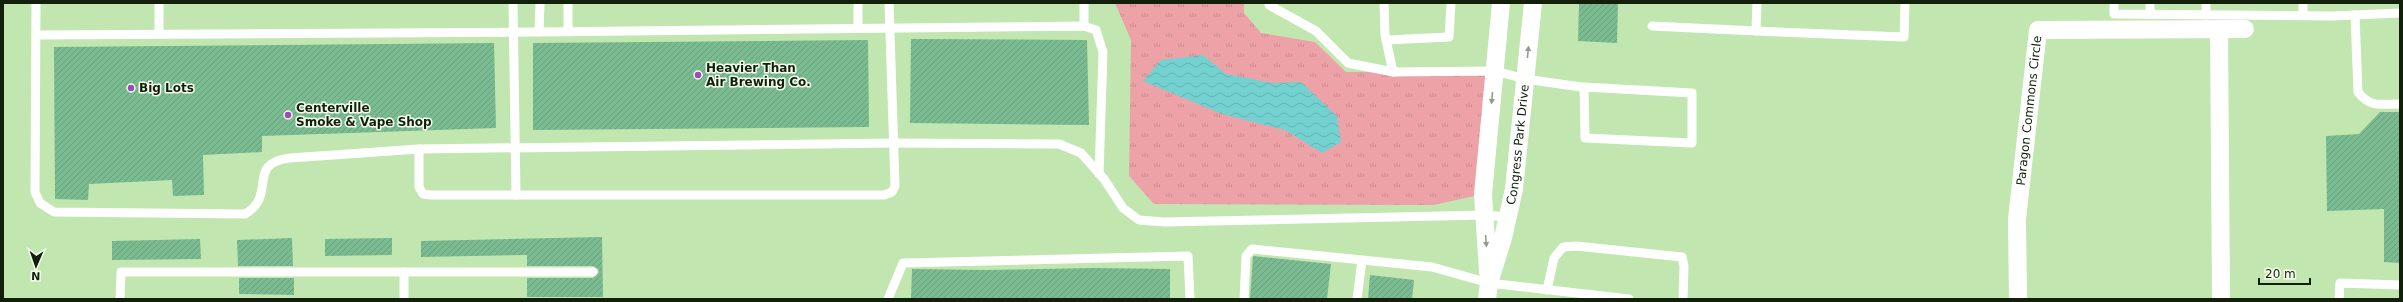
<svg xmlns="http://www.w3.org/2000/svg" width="2403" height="302" viewBox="0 0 2403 302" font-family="'DejaVu Sans',sans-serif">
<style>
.grass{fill:url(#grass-tufts)}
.water{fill:url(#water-waves)}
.building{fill:url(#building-hatch)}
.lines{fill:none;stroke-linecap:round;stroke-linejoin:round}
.service{stroke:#fff;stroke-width:9}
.minor{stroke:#fff;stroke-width:18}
.oneway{fill:#949a91}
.poi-dot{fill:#9b4bbc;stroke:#f3feed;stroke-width:1.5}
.labels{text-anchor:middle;stroke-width:3;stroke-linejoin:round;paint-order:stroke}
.poi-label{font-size:12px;font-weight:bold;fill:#121f0a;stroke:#f3feed;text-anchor:start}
.street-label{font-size:12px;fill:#121f0a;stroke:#f3feed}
</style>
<defs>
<pattern id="grass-tufts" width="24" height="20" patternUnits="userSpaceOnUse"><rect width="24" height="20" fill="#eda2a7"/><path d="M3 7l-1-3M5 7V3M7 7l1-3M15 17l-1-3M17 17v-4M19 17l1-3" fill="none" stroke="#ca8b8e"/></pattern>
<pattern id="water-waves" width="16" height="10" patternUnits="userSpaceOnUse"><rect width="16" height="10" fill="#73d1d0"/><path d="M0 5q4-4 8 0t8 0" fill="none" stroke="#62b3b1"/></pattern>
<pattern id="building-hatch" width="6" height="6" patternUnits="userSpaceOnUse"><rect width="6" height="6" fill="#7abb91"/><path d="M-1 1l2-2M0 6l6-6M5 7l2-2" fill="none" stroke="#68a07c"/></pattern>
</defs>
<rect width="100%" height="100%" fill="#c2e6af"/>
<polygon class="grass" points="1115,3 1244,3 1244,13 1261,33 1315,42 1346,72 1495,71 1483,194 1434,205 1154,204 1129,176 1131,40"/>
<polygon class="water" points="1203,55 1226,74 1272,83 1301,82 1337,116 1341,142 1322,153 1285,130 1222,114 1143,81 1161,60"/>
<g class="building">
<polygon points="1579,3 1618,3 1617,43 1578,41"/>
<polygon points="911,39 1087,40 1089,125 910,123"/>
<polygon points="868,40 869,127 533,130 533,43"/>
<polygon points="494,43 496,128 262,136 262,152 203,155 204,195 173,196 172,180 89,184 88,200 55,199 54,47"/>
<polygon points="2380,112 2400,112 2400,263 2384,262 2384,209 2327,211 2326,136 2359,134"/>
<polygon points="602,237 603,297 527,297 527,278 593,278 599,272 598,269 593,266 527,266 527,255 421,257 421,241"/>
<polygon points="292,238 293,266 238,266 237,240"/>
<polygon points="392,238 392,255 325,256 325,239"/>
<polygon points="200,239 201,259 112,260 112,241"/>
<polygon points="1253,256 1331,264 1327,299 1250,299"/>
<polygon points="1093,268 1170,269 1170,299 911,299 912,269 985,270"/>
<polygon points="1370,275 1414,280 1412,299 1368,299"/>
<polygon points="239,278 294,278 294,295 239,294"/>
</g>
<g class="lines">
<g class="service">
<path d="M36,3L35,192L40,203L54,212L245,214C278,195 245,163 290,158L419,149L894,143L1059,144L1081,153L1104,179L1123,208L1139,220L1164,222L1484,215L1507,217"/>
<polyline points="159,3 159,34"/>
<polyline points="513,3 516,195"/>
<polyline points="1084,3 1084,26"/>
<polyline points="1269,3 1269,5 1316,31 1348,63 1393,72 1495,71 1525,79 1581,87 1584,87 1692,93 1692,143 1585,138 1584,87"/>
<polyline points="1384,3 1385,35 1393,72"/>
<polyline points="1757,3 1756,31 1904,37 1905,3"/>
<polyline points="2114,3 2114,14 2332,16 2400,13"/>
<polyline points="2206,3 2206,15"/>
<polyline points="2303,3 2303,15"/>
<polyline points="2150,14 2150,3"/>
<path d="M2355,15L2358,92C2370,108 2381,104 2400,104"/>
<polyline points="1652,26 1756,31"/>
<polyline points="858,28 858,3"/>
<polyline points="539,32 540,3"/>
<polyline points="568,32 568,3"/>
<polyline points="36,35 539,32 1084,26 1096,30 1103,52 1099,174"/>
<polyline points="1386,40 1449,37 1451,3"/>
<polyline points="419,149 419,187 423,194 431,195 884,195 892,192 895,186 889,3"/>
<polyline points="404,272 404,299"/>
<polyline points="1547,290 1554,258 1563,247 1576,246 1682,257 1684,266 1683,299"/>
<polyline points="120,299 121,272 593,272"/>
<polyline points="888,299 903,263 1188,256 1190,299"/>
<polyline points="1244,299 1246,256 1252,249 1432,267 1489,283 1629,299"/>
<polyline points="1357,299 1362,260"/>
<polyline points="2339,299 2340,283 2400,285"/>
</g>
<g class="minor">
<polyline points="2219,30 2221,299"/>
<polyline points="1488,272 1483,194 1501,3"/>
<path id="s1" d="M1487,299L1489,283L1503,238L1514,189L1533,3"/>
<path id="s2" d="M2018,299L2017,219L2038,30L2245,29"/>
</g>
</g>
<defs><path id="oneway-solid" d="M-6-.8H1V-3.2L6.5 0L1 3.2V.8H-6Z"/></defs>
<g class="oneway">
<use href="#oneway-solid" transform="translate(1528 52) rotate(-84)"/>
<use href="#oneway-solid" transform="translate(1492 98) rotate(95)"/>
<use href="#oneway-solid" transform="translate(1486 241) rotate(86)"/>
</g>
<g class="poi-dot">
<circle cx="698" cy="75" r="4"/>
<circle cx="131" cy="88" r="4"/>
<circle cx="288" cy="115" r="4"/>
</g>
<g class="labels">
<g class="poi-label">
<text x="706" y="72">Heavier Than<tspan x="706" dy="14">Air Brewing Co.</tspan></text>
<text x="139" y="92">Big Lots</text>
<text x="296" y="112">Centerville<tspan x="296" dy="14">Smoke &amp; Vape Shop</tspan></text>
</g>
<g class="street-label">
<text dy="4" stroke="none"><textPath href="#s2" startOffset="189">Paragon Commons Circle</textPath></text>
<text dy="4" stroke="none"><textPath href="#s1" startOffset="158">Congress Park Drive</textPath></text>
</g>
</g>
<rect width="2403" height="302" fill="none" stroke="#121f0a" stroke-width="8"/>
<g transform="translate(36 266) rotate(182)" stroke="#f3feed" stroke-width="3" paint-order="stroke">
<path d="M0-3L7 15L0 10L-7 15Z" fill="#121f0a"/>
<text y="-6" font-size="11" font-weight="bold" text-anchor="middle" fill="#121f0a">N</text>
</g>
<path d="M2259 278v6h51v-6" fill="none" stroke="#121f0a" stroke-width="2"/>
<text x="2265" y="278" font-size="12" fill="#121f0a" stroke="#f3feed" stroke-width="3" paint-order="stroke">20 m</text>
</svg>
